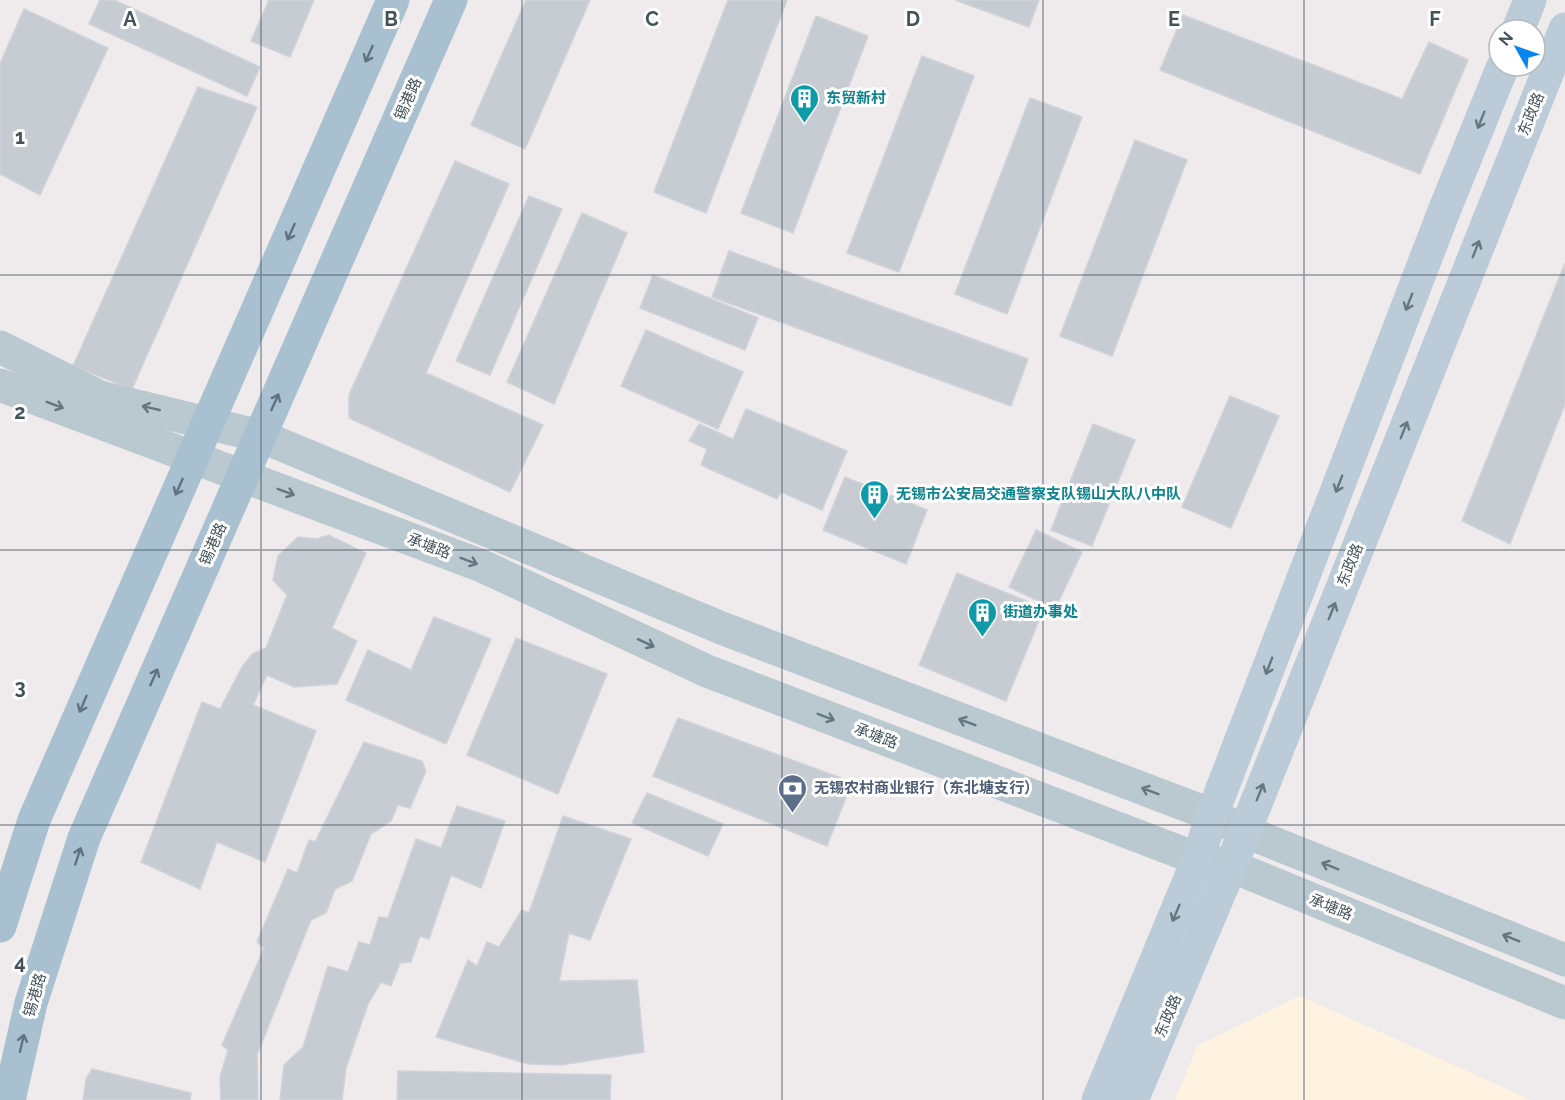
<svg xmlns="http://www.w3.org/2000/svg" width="1565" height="1100" viewBox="0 0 1565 1100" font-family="Raleway,'Noto Sans SC',sans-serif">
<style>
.commercial{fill:#fef2e1}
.building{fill:#c7ccd2;stroke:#cfd3d9;stroke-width:1.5}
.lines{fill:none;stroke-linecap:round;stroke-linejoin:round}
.tertiary{stroke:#bac9d0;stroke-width:33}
.secondary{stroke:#bbccd8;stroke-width:33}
.primary{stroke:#a8c0cf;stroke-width:33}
.oneway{stroke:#61737e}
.oneway2{stroke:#667780}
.oneway3{stroke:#66767e}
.grid{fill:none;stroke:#42525b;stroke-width:1.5;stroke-opacity:0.55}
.labels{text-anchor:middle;stroke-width:6;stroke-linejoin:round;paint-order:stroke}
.culture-label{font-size:15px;font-weight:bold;fill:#0d838f;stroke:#fff;text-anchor:start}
.street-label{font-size:15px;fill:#42525b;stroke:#fff}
.service-label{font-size:15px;font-weight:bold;fill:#4e5e75;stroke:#fff;text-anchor:start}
.grid-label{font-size:20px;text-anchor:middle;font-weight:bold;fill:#42525b;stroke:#fff;stroke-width:6;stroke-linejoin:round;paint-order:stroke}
</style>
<rect width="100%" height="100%" fill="#efebec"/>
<polygon class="commercial" points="1300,996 1531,1100 1175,1100 1198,1045"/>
<g class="building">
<polygon points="100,0 114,0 260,67 247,96 89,24"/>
<polygon points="269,0 314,0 290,57 251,41"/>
<polygon points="526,0 590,0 525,149 471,125"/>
<polygon points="728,0 787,0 706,213 654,192"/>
<polygon points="955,0 1039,0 1029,27"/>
<polygon points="24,9 108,48 40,195 0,174 0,64"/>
<polygon points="1183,15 1402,99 1429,42 1468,60 1420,174 1160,70"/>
<polygon points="816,16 868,36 793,233 741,213"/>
<polygon points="922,56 974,76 899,272 847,253"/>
<polygon points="198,87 257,107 132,389 73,366"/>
<polygon points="1030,98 1082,117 1007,314 955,294"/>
<polygon points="1135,140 1187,160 1112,356 1060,336"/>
<polygon points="455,161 509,184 426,373 543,425 510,492 349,418 349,395"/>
<polygon points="529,196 562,209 490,375 456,361"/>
<polygon points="582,213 627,233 554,404 507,382"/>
<polygon points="729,251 1028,359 1011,406 712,297"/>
<polygon points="1565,263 1565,404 1510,544 1462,521"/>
<polygon points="653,275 758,318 745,350 640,308"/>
<polygon points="646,330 743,372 718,429 621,386"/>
<polygon points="1230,396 1279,416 1231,528 1182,507"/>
<polygon points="746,409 847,451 822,510 781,492 777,499 701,465 707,449 689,441 699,424 733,439"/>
<polygon points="1093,424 1135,440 1092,546 1051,530"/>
<polygon points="845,477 927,510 906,564 823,530"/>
<polygon points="1036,530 1082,552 1055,609 1009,587"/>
<polygon points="328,535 366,553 332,628 357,641 337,684 294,687 267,675 253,705 316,731 265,862 217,842 200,889 141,862 202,702 220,709 242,667 252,654 266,648 287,595 273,580 278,556 298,537 317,539"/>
<polygon points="957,573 1044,608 1006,701 919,665"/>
<polygon points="434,617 491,639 446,744 346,700 368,650 411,670"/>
<polygon points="516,638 607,674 558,794 467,755"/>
<polygon points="678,718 852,782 827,846 653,776"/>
<polygon points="364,742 422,761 426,771 410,808 398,805 391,821 371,834 352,881 335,889 326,913 311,920 257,1055 258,1100 221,1100 220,1077 228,1050 222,1045 264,948 257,942 288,869 297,873 309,840 315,842"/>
<polygon points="647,793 723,824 708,856 632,823"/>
<polygon points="457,806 505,821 481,888 451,875 429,939 420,936 411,962 400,963 391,986 381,982 368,1004 346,1068 342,1100 280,1100 284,1065 303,1047 328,966 348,972 359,942 370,945 379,917 388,918 416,839 441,848"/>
<polygon points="563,816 631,839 590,940 569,933 559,981 637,980 644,1052 561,1065 528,1064 436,1037 468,960 477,966 487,942 499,947 522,910 529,913"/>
<polygon points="92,1069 191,1093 190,1100 83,1100 86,1079"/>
<polygon points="398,1071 611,1075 610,1100 397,1100"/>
</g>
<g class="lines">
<g class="tertiary">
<polyline points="0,347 100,397 260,436 724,629 1212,815 1244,831 1565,960"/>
<polyline points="0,385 482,566 707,671 1198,859 1231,866 1565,1003"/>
</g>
<g class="secondary">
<polyline points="1518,30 1530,0"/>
<polyline points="1098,1100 1198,859 1212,815 1444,211 1503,66"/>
<polyline points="1132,1100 1231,866 1565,29"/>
</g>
<g class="primary">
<polyline points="0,926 34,820 393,0"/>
<polyline points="9,1100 31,1003 84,838 451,0"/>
</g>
</g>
<defs><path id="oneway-shaft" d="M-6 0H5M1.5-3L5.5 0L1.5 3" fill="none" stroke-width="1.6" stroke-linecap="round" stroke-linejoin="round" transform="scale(1.5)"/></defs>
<g class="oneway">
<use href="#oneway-shaft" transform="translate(369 54) rotate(114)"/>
<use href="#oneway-shaft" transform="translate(291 232) rotate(114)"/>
<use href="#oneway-shaft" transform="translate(275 402) rotate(-66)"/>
<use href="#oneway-shaft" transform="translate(179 487) rotate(114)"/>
<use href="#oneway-shaft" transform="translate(154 677) rotate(-66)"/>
<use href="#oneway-shaft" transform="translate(83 704) rotate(113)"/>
<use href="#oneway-shaft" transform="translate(78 856) rotate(-72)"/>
<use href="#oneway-shaft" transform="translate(22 1043) rotate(-77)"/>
</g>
<g class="oneway2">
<use href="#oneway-shaft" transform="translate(1481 120) rotate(112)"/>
<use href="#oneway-shaft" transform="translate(1476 249) rotate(-68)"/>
<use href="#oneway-shaft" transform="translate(1409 302) rotate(111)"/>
<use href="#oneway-shaft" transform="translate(1404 430) rotate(-68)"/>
<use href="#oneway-shaft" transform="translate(1339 484) rotate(111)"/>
<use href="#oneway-shaft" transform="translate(1332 611) rotate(-68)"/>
<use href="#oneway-shaft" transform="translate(1269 666) rotate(111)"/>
<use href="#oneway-shaft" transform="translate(1260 792) rotate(-68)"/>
<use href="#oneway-shaft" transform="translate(1176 913) rotate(113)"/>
</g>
<g class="oneway3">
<use href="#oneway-shaft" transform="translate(55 405) rotate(21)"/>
<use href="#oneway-shaft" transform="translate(151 408) rotate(-167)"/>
<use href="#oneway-shaft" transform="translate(286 492) rotate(21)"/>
<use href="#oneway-shaft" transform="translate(469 561) rotate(21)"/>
<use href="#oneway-shaft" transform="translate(646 643) rotate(25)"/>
<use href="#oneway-shaft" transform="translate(826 717) rotate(21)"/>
<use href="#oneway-shaft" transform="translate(967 722) rotate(-159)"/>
<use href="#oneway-shaft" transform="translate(1150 791) rotate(-159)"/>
<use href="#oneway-shaft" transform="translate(1330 866) rotate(-158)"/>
<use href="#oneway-shaft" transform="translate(1511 938) rotate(-158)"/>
</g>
<path class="grid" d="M261,0V1100M522,0V1100M782,0V1100M1043,0V1100M1304,0V1100M0,275H1565M0,550H1565M0,825H1565"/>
<defs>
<symbol id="building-pin" viewBox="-11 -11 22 30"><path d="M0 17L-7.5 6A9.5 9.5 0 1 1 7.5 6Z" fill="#0f9aa8" stroke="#fff"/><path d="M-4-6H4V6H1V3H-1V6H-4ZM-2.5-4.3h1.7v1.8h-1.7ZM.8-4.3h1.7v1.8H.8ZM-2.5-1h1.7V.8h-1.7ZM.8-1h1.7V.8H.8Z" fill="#fff"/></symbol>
<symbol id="bank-pin" viewBox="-11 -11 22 30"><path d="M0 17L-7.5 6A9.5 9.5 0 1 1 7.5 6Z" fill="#5c6f8a" stroke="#fff"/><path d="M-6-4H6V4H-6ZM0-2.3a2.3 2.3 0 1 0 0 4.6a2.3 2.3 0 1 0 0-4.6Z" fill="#fff"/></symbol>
</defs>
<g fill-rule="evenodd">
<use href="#building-pin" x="788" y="82" width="33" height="45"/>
<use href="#building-pin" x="858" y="478" width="33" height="45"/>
<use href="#building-pin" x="966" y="596" width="33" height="45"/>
<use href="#bank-pin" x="776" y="772" width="33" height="45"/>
</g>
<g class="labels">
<g class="culture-label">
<text x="826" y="103">东贸新村</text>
<text x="896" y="499">无锡市公安局交通警察支队锡山大队八中队</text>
<text x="1003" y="617">街道办事处</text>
</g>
<g class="street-label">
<text transform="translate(408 99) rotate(-66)" y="5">锡港路</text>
<text transform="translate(1531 114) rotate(-68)" y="5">东政路</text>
<text transform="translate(213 544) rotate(-66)" y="5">锡港路</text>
<text transform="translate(429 546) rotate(21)" y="5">承塘路</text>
<text transform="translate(1350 565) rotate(-68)" y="5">东政路</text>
<text transform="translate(876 736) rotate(21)" y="5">承塘路</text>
<text transform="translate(1331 907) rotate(22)" y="5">承塘路</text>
<text transform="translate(35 995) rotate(-74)" y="5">锡港路</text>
<text transform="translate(1168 1016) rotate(-67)" y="5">东政路</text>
</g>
<g class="service-label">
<text x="814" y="793">无锡农村商业银行（东北塘支行）</text>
</g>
</g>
<g class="grid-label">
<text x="130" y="26">A</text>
<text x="391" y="26">B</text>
<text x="652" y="26">C</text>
<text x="913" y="26">D</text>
<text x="1174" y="26">E</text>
<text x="1435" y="26">F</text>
<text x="20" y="144">1</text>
<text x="20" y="419">2</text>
<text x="20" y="694">3</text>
<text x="20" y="969">4</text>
</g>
<g transform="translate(1517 48) rotate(310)"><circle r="28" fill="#ffffff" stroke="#b3babd" stroke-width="1.5"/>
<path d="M0-4.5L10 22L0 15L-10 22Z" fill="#0585ef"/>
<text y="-9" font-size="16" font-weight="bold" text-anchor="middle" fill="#42525b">N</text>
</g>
</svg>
